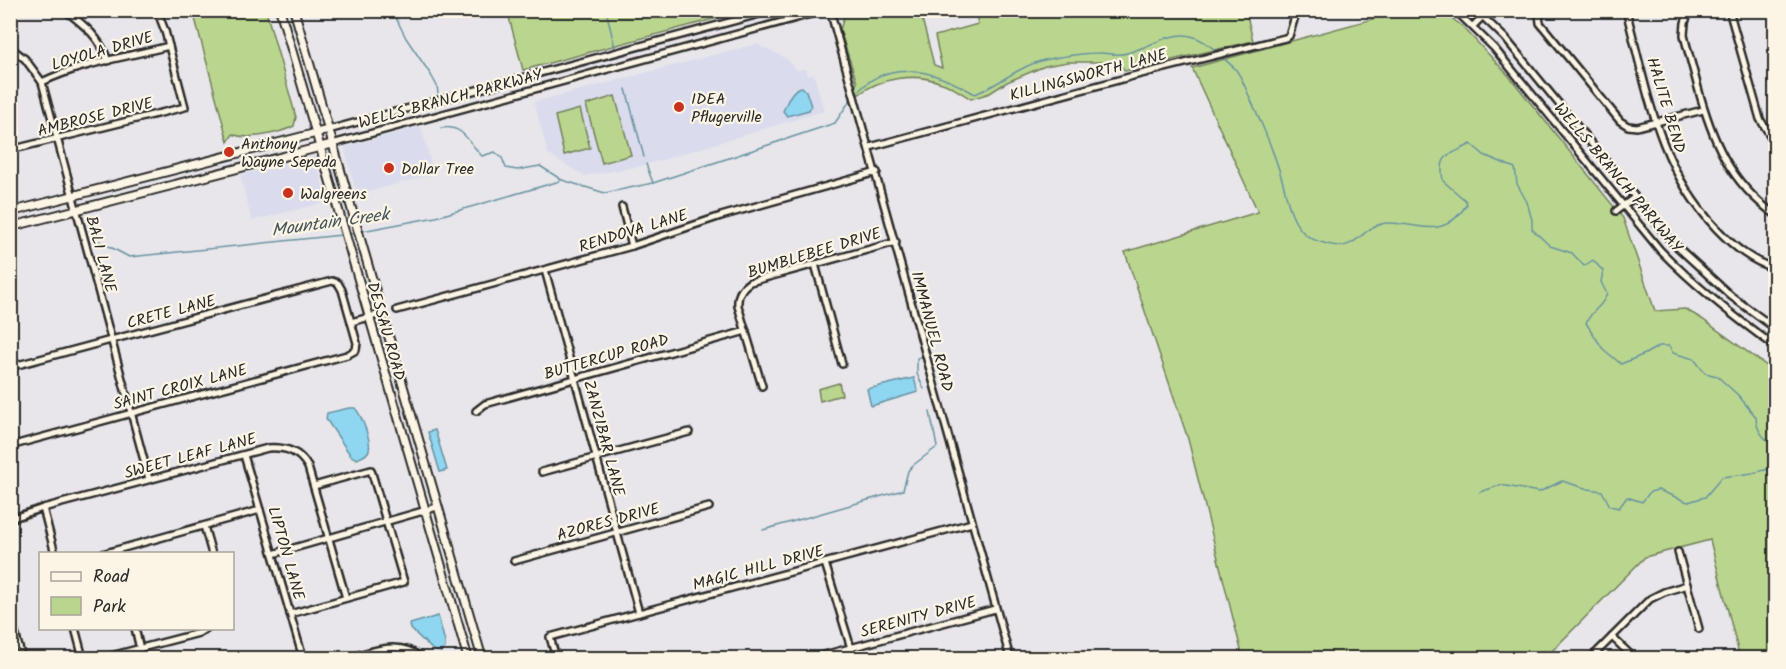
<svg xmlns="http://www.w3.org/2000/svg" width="1786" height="669" viewBox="0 0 1786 669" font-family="Kalam,sans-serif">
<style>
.built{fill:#dadced}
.green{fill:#bad68e;stroke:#72805c;stroke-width:1.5}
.water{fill:#8fd6f1;stroke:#6792a2;stroke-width:1.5}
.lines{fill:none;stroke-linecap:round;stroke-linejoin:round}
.stream{stroke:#6792a2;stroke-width:1.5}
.minor-casing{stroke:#2b2b2b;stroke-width:10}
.major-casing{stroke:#2b2b2b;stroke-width:11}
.minor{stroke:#fcf5e5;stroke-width:5}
.major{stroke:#fcf5e5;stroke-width:7}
.poi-dot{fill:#c8321e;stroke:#fcf5e5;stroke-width:2}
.labels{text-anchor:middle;stroke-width:4.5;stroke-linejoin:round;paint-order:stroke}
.street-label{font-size:16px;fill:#2b2b2b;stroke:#fcf5e5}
.poi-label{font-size:16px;fill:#2b2b2b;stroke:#fcf5e5;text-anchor:start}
.water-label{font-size:18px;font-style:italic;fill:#44565c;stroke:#fcf5e5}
</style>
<rect width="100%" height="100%" fill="#e8e6ea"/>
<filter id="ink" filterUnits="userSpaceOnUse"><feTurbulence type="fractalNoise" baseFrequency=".0167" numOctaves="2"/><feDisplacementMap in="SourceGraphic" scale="12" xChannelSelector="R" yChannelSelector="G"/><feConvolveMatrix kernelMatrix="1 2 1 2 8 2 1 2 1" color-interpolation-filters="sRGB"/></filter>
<g filter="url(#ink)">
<g class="built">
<polygon points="756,44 786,58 797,70 806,69 808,76 814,74 824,111 642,166 584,176 548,154 534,102"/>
<polygon points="421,126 434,174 357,195 344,147"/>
<polygon points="315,156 327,202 252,221 240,175"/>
</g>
<g class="green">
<polygon points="507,10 744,10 744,11 523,70"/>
<path d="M193,11H266L296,117L294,126C280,133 247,141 233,134L228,142Z"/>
<path d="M853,11H920L934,65L942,68L935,36L978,24L975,11H1246L1253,41L1125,71L1118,62H1068L1045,66L1007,82L990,93L971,99C961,93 952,86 942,83C915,72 879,78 858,95L855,86L857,83L840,30L845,13Z"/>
<polygon points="1402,11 1442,11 1462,26 1509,76 1623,218 1655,311 1685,309 1702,319 1775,372 1775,658 1740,658 1710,540 1645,557 1545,658 1243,658 1188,439 1125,252 1258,212 1192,68"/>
<polygon points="615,96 631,155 602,163 586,105"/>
<polygon points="580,109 590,148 564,155 555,116"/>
<polygon points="839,383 842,395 820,401 818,389"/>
</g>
<g class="water">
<path d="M802,87L806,91L811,106L809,110L787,116L783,111C788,101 791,89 802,87Z"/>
<polygon points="914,378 918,392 871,406 867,389"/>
<path d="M349,408H355C361,414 372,442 369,450C368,455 361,457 357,459L351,456L326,419L327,413Z"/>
<polygon points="435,430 447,470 440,472 428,432"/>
<polygon points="438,616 445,642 445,648 441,652 433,650 411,629 410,624"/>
</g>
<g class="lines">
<g class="stream">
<polyline points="389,10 396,18 406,38 431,75 437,86 438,93"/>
<polyline points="606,10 615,48"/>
<path d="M1222,57C1227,62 1235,67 1238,73C1243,80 1246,90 1250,98C1263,126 1275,153 1283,183C1288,201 1290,220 1304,233C1310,240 1328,245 1338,246C1358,248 1366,222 1390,223C1423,224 1444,240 1467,204L1465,200L1443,181C1438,152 1450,156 1471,144L1484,155L1515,168L1517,184L1527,202L1532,220V229L1550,246L1572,253L1584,266L1593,260L1603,271L1601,282L1607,294C1601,309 1593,308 1586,323L1603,349L1621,364L1645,354L1659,346H1669L1673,353L1694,359L1705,373L1717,376L1738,395L1756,417C1756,429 1763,440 1776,445"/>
<polyline points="626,89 644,157"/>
<path d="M857,93C890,55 937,72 975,94C1001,84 1021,64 1049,59C1065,56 1084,53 1100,53C1109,53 1119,56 1127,53C1164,43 1181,19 1216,51"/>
<path d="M441,128C463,124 468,142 482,156L495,152L502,158L506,168L517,170L540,166L562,180L605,193L653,183L835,123L851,99"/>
<polyline points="646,164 653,183"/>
<polyline points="362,231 436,217 560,181"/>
<polyline points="347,234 357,232"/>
<polyline points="99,241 129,257 342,235"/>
<polyline points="921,357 917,358 917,374 924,389"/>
<polyline points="1480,492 1501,485 1539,492 1562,481 1588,489 1602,491 1610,506 1619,508 1627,497 1642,502 1650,492 1658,490 1688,502 1705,497 1722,477 1753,473 1776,467"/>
<polyline points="763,530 903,490 908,471 912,466 937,447 930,412"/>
<polyline points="1754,658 1776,653"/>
</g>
<defs>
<g id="minor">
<path d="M65,10C84,25 100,37 108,61"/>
<polyline points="830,10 1010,658"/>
<path d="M1455,10L1494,48L1660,250C1696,287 1734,317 1776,347"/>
<polyline points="1476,10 1505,38 1671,241 1731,296 1776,329"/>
<polyline points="1543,10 1539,14 1540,23 1620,121 1628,126 1637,127 1703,110"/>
<path d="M1626,10C1647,89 1658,167 1716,228C1734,247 1751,261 1776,269"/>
<path d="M1689,10L1685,23L1684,35C1688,52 1693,68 1697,84C1711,137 1729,183 1776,215"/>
<polyline points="1729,10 1760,119 1776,145"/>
<polyline points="1473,26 1489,10"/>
<polyline points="10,47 25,59 42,82 149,479"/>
<path d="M42,82C81,63 127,57 169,46"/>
<polyline points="328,130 774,10"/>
<polyline points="332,144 826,10"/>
<polyline points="870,147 1133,76 1285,38 1289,36 1297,10"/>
<polyline points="10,150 185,107 165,31 157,10"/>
<polyline points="622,207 632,246"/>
<polyline points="1616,211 1635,197"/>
<polyline points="815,264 842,364"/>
<polyline points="545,270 639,613"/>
<polyline points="397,310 632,246 721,216 877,172"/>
<polyline points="351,322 381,314"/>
<polyline points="10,367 332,281 338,283 342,290 357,343 356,350 347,355 10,446"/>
<path d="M762,386L738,306C737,295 741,288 750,282L896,242"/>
<polyline points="476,411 485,404 746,331"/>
<polyline points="244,455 303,658"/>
<polyline points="542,472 689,432"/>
<polyline points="43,508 55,554"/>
<path d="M10,519L43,508L268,448C286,447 299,451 308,467L346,598"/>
<polyline points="204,526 212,554"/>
<polyline points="1678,552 1699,629"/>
<polyline points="102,554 260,510"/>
<polyline points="273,554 437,507"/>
<polyline points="514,561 709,507"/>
<polyline points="825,563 854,658"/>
<polyline points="290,614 404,582 371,470 314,486"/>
<polyline points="10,615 22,658"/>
<polyline points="75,628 83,658"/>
<polyline points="135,628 140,649"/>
<polyline points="1612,637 1634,658"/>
<polyline points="103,658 199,633 207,628"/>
<path d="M347,658C372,652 399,639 421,658"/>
<polyline points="556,658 550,637 972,523"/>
<polyline points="813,658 995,609"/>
<polyline points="1591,658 1650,599 1664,592 1687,585"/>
</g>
<g id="major">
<path d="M280,10C343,226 407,442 468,658"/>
<polyline points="294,10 482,658"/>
<polyline points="10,212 328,130"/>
<polyline points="10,227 332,144"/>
</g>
</defs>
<use href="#minor" class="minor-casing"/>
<use href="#major" class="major-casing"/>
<use href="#minor" class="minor"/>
<use href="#major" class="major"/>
</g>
</g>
<g class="poi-dot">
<circle cx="679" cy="107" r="6"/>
<circle cx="229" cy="152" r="6"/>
<circle cx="389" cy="168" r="6"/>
<circle cx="288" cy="193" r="6"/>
</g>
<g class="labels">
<g class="street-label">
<text transform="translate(102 50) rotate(-16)" y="6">LOYOLA DRIVE</text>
<text transform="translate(1088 74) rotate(-15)" y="6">KILLINGSWORTH LANE</text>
<text transform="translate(450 98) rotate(-15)" y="6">WELLS BRANCH PARKWAY</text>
<text transform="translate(1667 105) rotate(73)" y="6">HALITE BEND</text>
<text transform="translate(95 116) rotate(-14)" y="6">AMBROSE DRIVE</text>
<text transform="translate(1619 177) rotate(50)" y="6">WELLS BRANCH PARKWAY</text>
<text transform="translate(633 230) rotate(-17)" y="6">RENDOVA LANE</text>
<text transform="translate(814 252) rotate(-17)" y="6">BUMBLEBEE DRIVE</text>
<text transform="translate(102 254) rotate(75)" y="6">BALI LANE</text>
<text transform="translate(171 311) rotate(-15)" y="6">CRETE LANE</text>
<text transform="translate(387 331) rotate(74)" y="6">DESSAU ROAD</text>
<text transform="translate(933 331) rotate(75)" y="6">IMMANUEL ROAD</text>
<text transform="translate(606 356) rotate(-16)" y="6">BUTTERCUP ROAD</text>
<text transform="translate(180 386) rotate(-15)" y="6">SAINT CROIX LANE</text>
<text transform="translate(605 438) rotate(75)" y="6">ZANZIBAR LANE</text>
<text transform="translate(190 455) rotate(-15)" y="6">SWEET LEAF LANE</text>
<text transform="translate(608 521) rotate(-15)" y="6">AZORES DRIVE</text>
<text transform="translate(287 553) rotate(74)" y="6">LIPTON LANE</text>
<text transform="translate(758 567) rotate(-15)" y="6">MAGIC HILL DRIVE</text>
<text transform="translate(918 616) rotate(-15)" y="6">SERENITY DRIVE</text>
</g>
<g class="poi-label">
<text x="691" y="104">IDEA<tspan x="691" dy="18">Pflugerville</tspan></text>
<text x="241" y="149">Anthony<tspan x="241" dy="18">Wayne Sepeda</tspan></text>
<text x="401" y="174">Dollar Tree</text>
<text x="300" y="199">Walgreens</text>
</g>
<g class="water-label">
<text transform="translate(330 222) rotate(-8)" y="6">Mountain Creek</text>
</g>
</g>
<rect width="1786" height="669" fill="none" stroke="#fcf5e5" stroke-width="36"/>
<rect x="18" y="18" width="1750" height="633" fill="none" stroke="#2b2b2b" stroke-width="2" filter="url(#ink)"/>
<rect x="39" y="552" width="195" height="78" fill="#fcf5e5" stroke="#a8a49b" stroke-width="1.5"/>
<rect x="51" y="572" width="30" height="9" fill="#fcf5e5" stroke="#a8a49b" stroke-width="1.5"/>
<text x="93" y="582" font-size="18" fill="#2b2b2b">Road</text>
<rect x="51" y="597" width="30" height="18" fill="#bad68e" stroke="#a8a49b" stroke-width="1.5"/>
<text x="93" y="612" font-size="18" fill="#2b2b2b">Park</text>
</svg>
